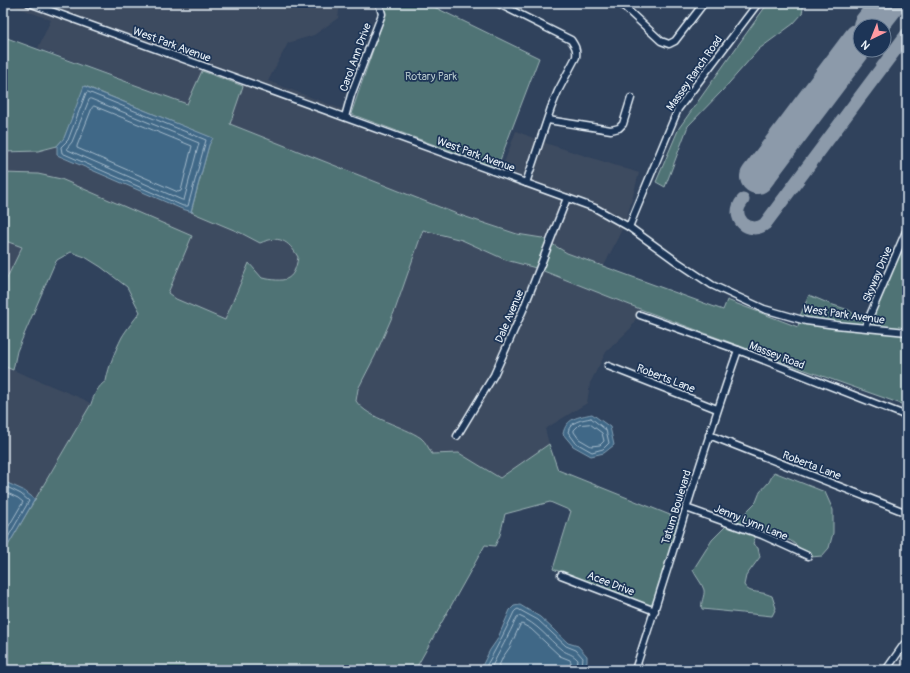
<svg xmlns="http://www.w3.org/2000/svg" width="910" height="673" viewBox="0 0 910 673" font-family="Pangolin,sans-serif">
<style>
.built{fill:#3e4b60}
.green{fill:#507374;stroke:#9cb2b6}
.water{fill:#3f6887;stroke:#839fb4}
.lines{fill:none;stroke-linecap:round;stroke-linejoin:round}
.shore{stroke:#a4bacb;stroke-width:1}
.taxiway{stroke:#8c9aaa;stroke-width:13}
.runway{stroke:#8c9aaa;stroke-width:34}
.minor-casing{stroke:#e8f1f8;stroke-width:9}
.minor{stroke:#1d3557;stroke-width:6}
.labels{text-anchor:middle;stroke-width:3.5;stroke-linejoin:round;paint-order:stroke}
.street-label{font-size:11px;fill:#e8f1f8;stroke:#1d3557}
.park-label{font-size:11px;fill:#b3c5ca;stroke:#1d3557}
</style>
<rect width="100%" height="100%" fill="#30425c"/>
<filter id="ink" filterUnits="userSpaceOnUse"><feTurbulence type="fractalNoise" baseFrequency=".025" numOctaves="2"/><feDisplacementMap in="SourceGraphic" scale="8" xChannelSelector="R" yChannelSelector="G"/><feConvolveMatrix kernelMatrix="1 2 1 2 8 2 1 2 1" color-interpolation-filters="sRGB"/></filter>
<g filter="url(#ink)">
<g class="built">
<polygon points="6,3 20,3 525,185 593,211 623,227 604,266 567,253 542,238 517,234 457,214 230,124 187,104 38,48 51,20"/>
<polygon points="37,3 73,3 86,8 89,3 340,3 338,18 314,35 288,43 268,81 349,112 349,116"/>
<polygon points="516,131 548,144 639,173 626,221 596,205 499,170 500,166 503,166"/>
<polygon points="3,146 5,152 8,153 38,151 57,146 57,155 182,209 193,212 241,233 260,243 272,239 278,239 288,243 299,257 297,264 294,272 288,280 277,281 262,278 250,263 225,320 176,299 168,293 192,236 3,173"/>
<polygon points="423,230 462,240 506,260 536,268 640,309 631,328 606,352 590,383 587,403 545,429 549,444 500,478 459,453 432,454 422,439 372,414 359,405 356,401 358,389 375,356 395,310"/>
<polygon points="3,240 22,247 3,286"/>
<polygon points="3,366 83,399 91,404 35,499 23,490 3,481"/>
</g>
<g class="green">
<polygon points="382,3 426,3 539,58 497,168 351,114 385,15"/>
<polygon points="768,3 804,3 802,14 793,24 759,49 722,91 688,126 665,187 656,182 679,128"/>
<path d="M7,38L187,104L202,71L243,86L230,124L457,214L517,234L542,238L567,253L723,310L727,300L798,327L799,321L835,328L907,335V406L791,365L640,309L536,268L506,260L462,240L423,230L395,310L375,356L358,389L356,401C368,419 404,426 421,438C426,442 429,449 432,454L459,453L500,478L549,444L558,470L680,519L653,607L553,569L571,511L550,502L505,514L500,535L495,546L485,545L415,670H3V554L91,404C94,395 98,386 106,381C109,365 115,351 122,337C126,330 135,319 140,312L127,287L101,267L85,257L71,252L57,260L54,265L17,351L13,370L3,366V286L22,247L3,240V173L38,174L61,179L192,236L168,293L176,299L225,320L249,263L262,278C284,282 294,283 298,257C288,240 279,235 260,243L241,233L191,212L209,145L212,138L85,86L64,138L57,146L38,151L5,152L3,146V45Z"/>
<polygon points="905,237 907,238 907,330 837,323 800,316 809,295 830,304 849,310 857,317 874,314"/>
<path d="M774,472L825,492L833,510V533L829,548L822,556L811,557L791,541L783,538L777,532H766L756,535L753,544L758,548L760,557L746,576L744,585C749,593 754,591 762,593C765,593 769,595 772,596L776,608L772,616L702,609C700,603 705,596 704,590C702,583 696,577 693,570L712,540L730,522L744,514L756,502L760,492L769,482Z"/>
</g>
<g class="water">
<polygon points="84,86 213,138 209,145 191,211 193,212 182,209 57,155 57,146 64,138"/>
<path d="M592,414L610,427L614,445L604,453L591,456L573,446L563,434C566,418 578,417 592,414Z"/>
<polygon points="3,481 23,490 35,499 3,554"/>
<polygon points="520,605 540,617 568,643 578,646 587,656 587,662 584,670 480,670 490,650 497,640 510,610 514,606"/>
</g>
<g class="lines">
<g class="shore">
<polygon points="88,92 206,140 188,206 183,206 62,153 61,147 68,140 86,93"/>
<polygon points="91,99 199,143 184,200 182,200 68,150 67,148 72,142 89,100"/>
<polygon points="94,106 192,146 181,191 178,192 77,148 77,146 92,108"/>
<path d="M591,418L606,430L609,443L603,449L592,452L576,443L568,432C570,421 582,420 591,418Z"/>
<polygon points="590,424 602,433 604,441 600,445 591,446 579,439 574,432 574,430 579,425"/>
<polyline points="3,485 21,494 29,501 3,546"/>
<polyline points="3,491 18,498 23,502 3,536"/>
<path d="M484,670C495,651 505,632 514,612L516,610L518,609L538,620L566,646L576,650L583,658L581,670"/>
<path d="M490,670C499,652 509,635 517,617L519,616C538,624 547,638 562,650C568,654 573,654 578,660L576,670"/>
<polyline points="497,670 503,657 510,647 520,625 522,624 531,629 560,656 570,660 571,662 570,670"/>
</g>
<path class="taxiway" d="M743,200C728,218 750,236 765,224L907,34"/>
<g class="runway">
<polyline points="870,26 888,3"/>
<polyline points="757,177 860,40"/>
</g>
<defs>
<g id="minor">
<polyline points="29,3 595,208 629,227 676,261 712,285 764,309 806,321 836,325 907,332"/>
<path d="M497,3L571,40C575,46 577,49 576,57L558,91L551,108L526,183"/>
<polyline points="620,3 661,41 669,44 675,41 704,3"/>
<polyline points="345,117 351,95 382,14 379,3"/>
<polyline points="548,120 611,130 619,128 623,124 631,98"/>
<polyline points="629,227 678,109 758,3"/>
<polyline points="640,315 738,350 907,416"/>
<polyline points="865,327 907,229"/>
<polyline points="608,366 717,409"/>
<polyline points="709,435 907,513"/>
<polyline points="457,436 494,375 523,310 567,198"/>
<polyline points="686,508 762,535 808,556"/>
<polyline points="561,575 655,611"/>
<path d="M635,670C670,564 701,456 738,350"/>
<polyline points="886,670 907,640"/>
</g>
</defs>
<use href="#minor" class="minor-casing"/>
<use href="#minor" class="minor"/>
</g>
</g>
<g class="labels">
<g class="street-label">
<text transform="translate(172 44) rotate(20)" y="4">West Park Avenue</text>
<text transform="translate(355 57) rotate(-70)" y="4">Carol Ann Drive</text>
<text transform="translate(694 73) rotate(-55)" y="4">Massey Ranch Road</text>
<text transform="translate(476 154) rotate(20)" y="4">West Park Avenue</text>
<text transform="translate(877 274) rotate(-67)" y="4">Skyway Drive</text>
<text transform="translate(844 314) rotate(8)" y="4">West Park Avenue</text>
<text transform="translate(509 316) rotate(-67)" y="4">Dale Avenue</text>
<text transform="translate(777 355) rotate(21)" y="4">Massey Road</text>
<text transform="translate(666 378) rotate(21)" y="4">Roberts Lane</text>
<text transform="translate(812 465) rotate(21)" y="4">Roberta Lane</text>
<text transform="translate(676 507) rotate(-73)" y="4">Tatum Boulevard</text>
<text transform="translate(751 522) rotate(22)" y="4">Jenny Lynn Lane</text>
<text transform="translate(611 583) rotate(21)" y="4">Acee Drive</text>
</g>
<g class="park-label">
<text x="431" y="80">Rotary Park</text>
</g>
</g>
<rect width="910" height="673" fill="none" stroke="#1d3557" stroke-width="16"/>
<rect x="8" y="8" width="894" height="657" fill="none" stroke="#e8f1f8" stroke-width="1.5" filter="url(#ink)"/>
<g transform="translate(872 38) rotate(223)"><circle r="19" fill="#1d3557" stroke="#6e8097"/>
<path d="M0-3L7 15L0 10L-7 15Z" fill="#ff9aa2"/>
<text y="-6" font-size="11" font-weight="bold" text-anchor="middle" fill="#e8f1f8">N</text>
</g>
</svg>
